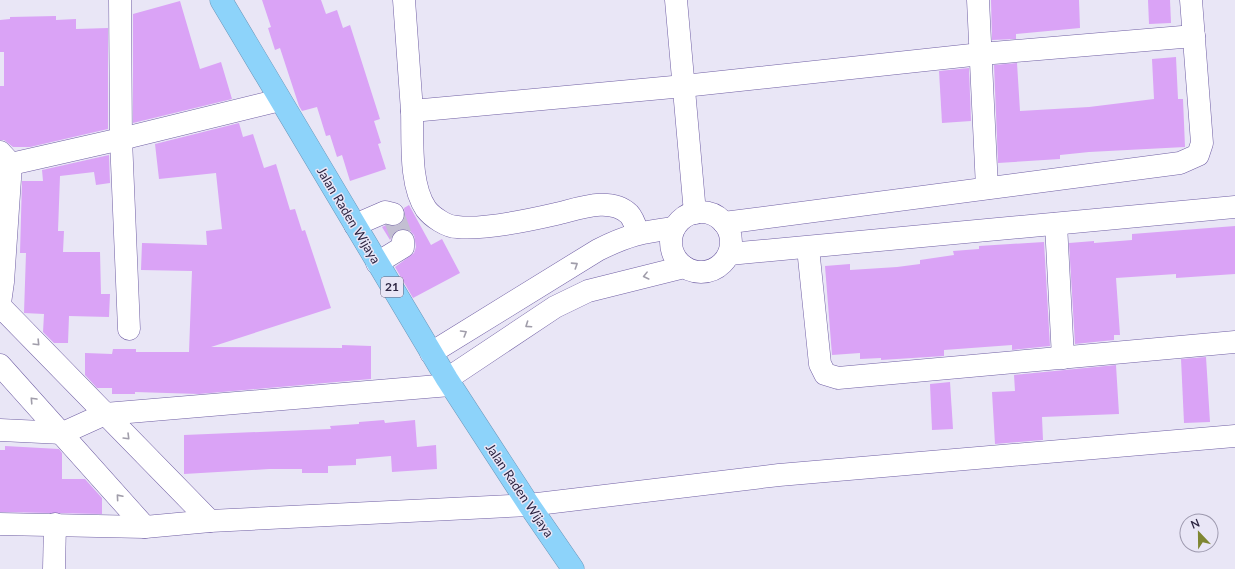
<svg xmlns="http://www.w3.org/2000/svg" width="1235" height="569" viewBox="0 0 1235 569" font-family="Lato,sans-serif">
<style>
.building{fill:#daa3f6}
.lines{fill:none;stroke-linecap:round;stroke-linejoin:round}
.minor-tunnel{stroke:#c3bfd2;stroke-width:22;stroke-dasharray:22 11;stroke-linecap:butt}
.minor-casing{stroke:#705fa4;stroke-width:23}
.highway-casing{stroke:#6b96ba;stroke-width:23}
.minor{stroke:#fff;stroke-width:22}
.highway{stroke:#8dd3fa;stroke-width:22}
.oneway{stroke:#a09daa}
.labels{text-anchor:middle;stroke-width:3;stroke-linejoin:round;paint-order:stroke}
.shield{fill:#e9e6f6;stroke:#655f78;stroke-width:1}
.shield-label{font-size:12px;font-weight:bold;fill:#2c2542}
.street-label{font-size:13px;fill:#2c2542;stroke:#e9e6f6}
</style>
<rect width="100%" height="100%" fill="#e9e6f6"/>
<g class="building">
<polygon points="262,0 321,0 326,14 337,10 343,28 350,25 380,119 374,121 381,143 378,144 386,169 350,181 342,155 337,157 330,135 326,136 317,107 302,111 299,106 280,48 275,50 268,28 271,27"/>
<polygon points="991,0 1079,0 1080,28 1016,34 1016,39 992,40"/>
<polygon points="1148,0 1170,0 1171,23 1149,24"/>
<polygon points="180,1 200,69 221,62 232,99 133,123 133,14"/>
<polygon points="56,16 56,20 76,19 76,29 108,28 108,129 30,147 13,147 4,140 0,140 0,86 4,86 4,52 0,52 0,20 10,19 10,17"/>
<polygon points="1176,57 1178,99 1183,99 1185,147 1089,152 1060,155 1060,159 998,163 994,65 1017,63 1020,111 1089,107 1154,99 1152,59"/>
<polygon points="969,68 971,121 942,123 939,71"/>
<polygon points="239,123 243,137 253,134 264,168 276,164 290,210 295,209 302,231 305,230 331,308 211,347 342,348 342,345 371,346 371,379 199,394 135,392 135,394 112,394 112,388 97,388 85,375 85,353 112,354 113,349 136,349 136,352 189,352 192,271 141,270 142,243 207,245 206,231 222,229 216,173 159,179 155,144"/>
<polygon points="109,155 110,183 96,185 94,172 60,176 58,231 64,231 63,252 100,252 101,294 110,294 109,317 69,316 68,343 54,343 43,332 44,314 24,313 26,253 20,253 22,181 43,181 42,170"/>
<polygon points="409,205 431,245 442,239 460,273 413,298 395,267 414,253 416,247 414,235 409,230 403,229 396,230 390,240 382,227 386,225 396,226 402,223 405,217 404,208"/>
<polygon points="1235,226 1235,274 1176,278 1176,274 1116,278 1120,335 1114,335 1114,340 1075,344 1069,243 1094,241 1094,243 1132,240 1132,234"/>
<polygon points="1044,242 1050,346 1012,350 1012,345 944,350 944,356 881,360 881,358 860,359 860,353 832,355 825,266 850,264 850,270 897,267 920,264 920,260 954,255 953,251 979,249 979,246"/>
<polygon points="1206,357 1210,422 1184,423 1181,359"/>
<polygon points="1116,365 1119,414 1042,417 1043,440 995,444 992,392 1015,391 1014,375"/>
<polygon points="950,382 953,429 932,430 930,384"/>
<polygon points="384,420 385,423 415,420 417,447 436,445 437,469 392,472 391,456 356,459 356,465 328,466 328,473 302,473 302,469 269,469 184,474 184,435 331,429 330,426 359,424 359,422"/>
<polygon points="5,446 59,449 62,453 62,479 85,479 102,498 102,514 0,512 0,450 5,450"/>
</g>
<g class="lines">
<polyline class="minor-tunnel" points="393,214 403,241"/>
<defs>
<g id="minor">
<polyline points="120,0 121,139 129,329"/>
<polyline points="404,0 412,111 684,86 981,54 1194,36"/>
<polyline points="676,0 695,213"/>
<polyline points="978,0 987,188"/>
<path d="M412,111C413,140 409,184 426,209C432,217 447,227 457,227C482,230 530,220 556,214C578,209 610,196 629,214C633,218 636,227 638,233"/>
<polyline points="0,152 11,164 3,282 0,303"/>
<polyline points="11,164 121,139 280,100"/>
<circle cx="701" cy="242" r="30"/>
<polyline points="724,223 1180,163 1198,155 1202,143 1191,0"/>
<polyline points="1056,224 1063,358"/>
<polyline points="355,225 385,212 393,214"/>
<polyline points="808,248 820,364 825,374 838,378 1235,342"/>
<polyline points="729,254 1235,207"/>
<polyline points="377,263 403,247 403,241"/>
<polyline points="0,306 210,521"/>
<path d="M431,353L598,250C628,235 642,232 674,228"/>
<polyline points="0,365 145,527"/>
<polyline points="447,379 555,307 588,291 684,267"/>
<polyline points="0,430 63,433 105,414 450,385"/>
<polyline points="0,524 145,527 210,521 529,505 779,475 1235,436"/>
<polyline points="54,569 55,524"/>
</g>
<polyline id="highway" points="221,0 447,379 529,505 573,569"/>
</defs>
<use href="#minor" class="minor-casing"/>
<use href="#highway" class="highway-casing"/>
<use href="#minor" class="minor"/>
<use href="#highway" class="highway"/>
</g>
<defs><path id="oneway-chevron" d="M-2-3.5L2.5 0L-2 3.5" fill="none" stroke-width="1.6" stroke-linecap="round" stroke-linejoin="round"/></defs>
<g class="oneway">
<use href="#oneway-chevron" transform="translate(575 265) rotate(-33)"/>
<use href="#oneway-chevron" transform="translate(646 276) rotate(166)"/>
<use href="#oneway-chevron" transform="translate(528 325) rotate(146)"/>
<use href="#oneway-chevron" transform="translate(464 333) rotate(-31)"/>
<use href="#oneway-chevron" transform="translate(37 343) rotate(46)"/>
<use href="#oneway-chevron" transform="translate(33 400) rotate(-133)"/>
<use href="#oneway-chevron" transform="translate(127 437) rotate(45)"/>
<use href="#oneway-chevron" transform="translate(119 497) rotate(-131)"/>
</g>
<g class="labels">
<rect class="shield" x="381" y="277" width="22" height="20" rx="3"/>
<g class="shield-label">
<text x="392" y="291">21</text>
</g>
<g class="street-label">
<text transform="translate(349 215) rotate(59)" y="5">Jalan Raden Wijaya</text>
<text transform="translate(520 490) rotate(56)" y="5">Jalan Raden Wijaya</text>
</g>
</g>
<g transform="translate(1199 533) rotate(338)"><circle r="19" fill="#e9e6f6" stroke="#9d99ae"/>
<path d="M0-3L7 15L0 10L-7 15Z" fill="#7f8632"/>
<text y="-6" font-size="11" font-weight="bold" text-anchor="middle" fill="#2c2542">N</text>
</g>
</svg>
